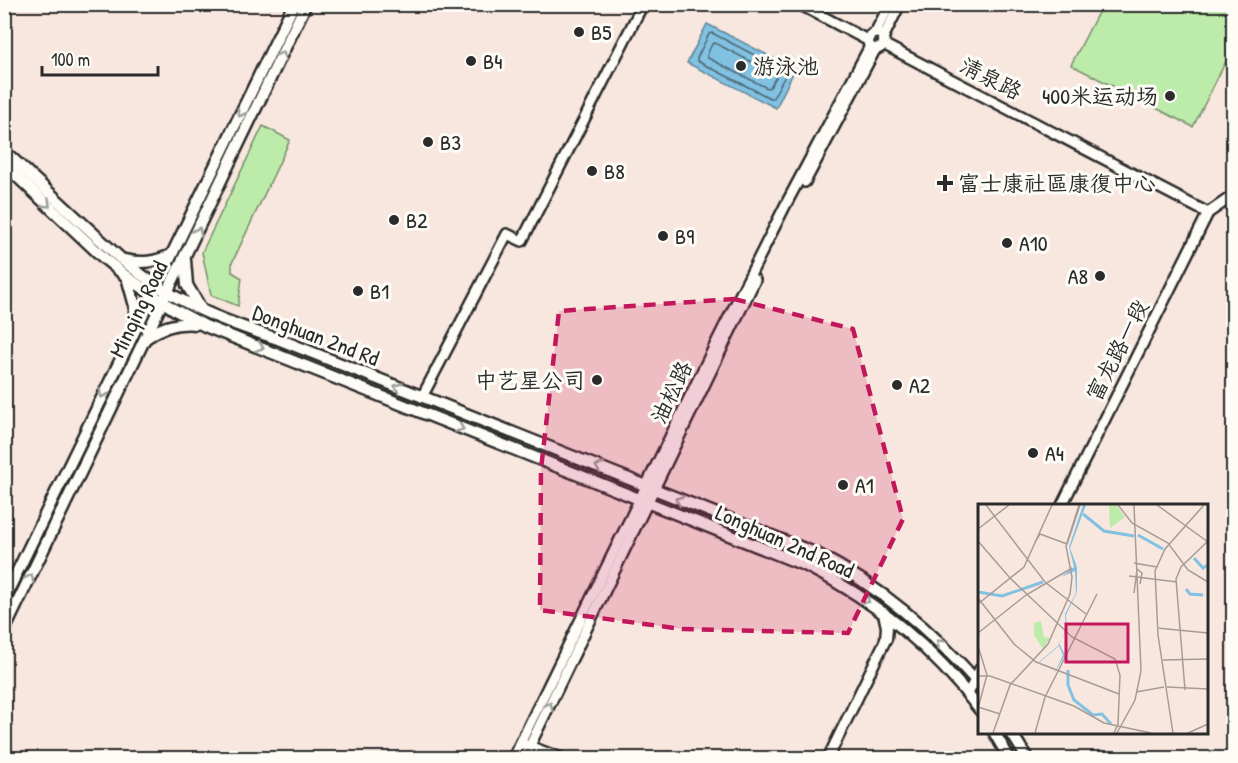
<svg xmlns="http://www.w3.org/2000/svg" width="1238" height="763" viewBox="0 0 1238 763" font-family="'Patrick Hand','LXGW WenKai TC',sans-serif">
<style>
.green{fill:#bdebaa;stroke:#748b6a;stroke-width:1.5}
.water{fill:#81c1e1;stroke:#5f8598;stroke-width:1.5}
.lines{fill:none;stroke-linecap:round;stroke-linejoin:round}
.shore{stroke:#4d6774;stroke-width:1.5}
.minor-casing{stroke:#2b2b2b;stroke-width:14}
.major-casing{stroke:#2b2b2b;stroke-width:15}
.minor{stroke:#fdfcf7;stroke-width:9}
.major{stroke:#fdfcf7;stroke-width:10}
.oneway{stroke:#9e9e9b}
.marked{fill:#c2185b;fill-opacity:0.2;stroke:#c2185b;stroke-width:4.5;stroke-dasharray:12 8;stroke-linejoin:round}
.poi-dot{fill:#2b2b2b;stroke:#fdfcf7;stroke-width:2}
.labels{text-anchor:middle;stroke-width:6;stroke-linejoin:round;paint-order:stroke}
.poi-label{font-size:22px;fill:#2b2b2b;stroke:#fdfcf7;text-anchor:start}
.street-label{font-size:22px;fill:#2b2b2b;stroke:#fdfcf7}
.inset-river{fill:none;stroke:#81c1e1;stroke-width:3}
.inset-road{fill:none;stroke:#a69c96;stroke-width:1.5}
.view{fill:#c2185b;fill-opacity:0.15;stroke:#c2185b;stroke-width:3}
.inset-edge{fill:none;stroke:#2b2b2b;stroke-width:3}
</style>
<rect width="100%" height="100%" fill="#f8e7de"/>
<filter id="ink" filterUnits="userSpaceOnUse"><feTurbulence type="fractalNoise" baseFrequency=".0167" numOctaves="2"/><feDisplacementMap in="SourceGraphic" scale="12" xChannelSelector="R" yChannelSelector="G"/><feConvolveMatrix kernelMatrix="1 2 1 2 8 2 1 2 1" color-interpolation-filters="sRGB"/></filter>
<g filter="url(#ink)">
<g class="green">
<polygon points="1102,5 1233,5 1233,47 1193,127 1071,65"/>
<polygon points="263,126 290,140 232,263 232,272 242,278 238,306 211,295 202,252"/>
</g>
<polygon class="water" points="707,24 795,69 776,108 687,63"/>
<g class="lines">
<g class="shore">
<polygon points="712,33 785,71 786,74 773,98 770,98 697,61 697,58 709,34"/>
<polygon points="715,43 775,74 776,77 770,87 767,88 708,58 707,55 712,44"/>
</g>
<defs>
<g id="minor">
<polyline points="799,4 869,41"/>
<polyline points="875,33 890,4"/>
<circle cx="876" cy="41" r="8"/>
<polyline points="883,38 900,4"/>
<polyline points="883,44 1208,213"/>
<polyline points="805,182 876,48"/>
<polyline points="422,397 507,234 522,241 643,4"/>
<polyline points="1062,505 1208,213 1234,195"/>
<polyline points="968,694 980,669"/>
<polyline points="526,745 561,758"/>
<polyline points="513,758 718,339 785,206 870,46"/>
<polyline points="524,758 755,280"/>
<polyline points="828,758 886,639"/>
</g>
<g id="major">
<path d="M4,151L121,259C172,301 216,319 278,339L817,554C882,588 931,630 980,685"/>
<path d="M4,164L105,259L127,277L175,310L205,326L807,566C875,600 934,649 980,710"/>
<path d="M125,260C142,264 155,262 171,255"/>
<polyline points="185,260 187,285 201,309"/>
<polyline points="127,277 135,306 135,323"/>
<path d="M146,338C161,327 177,322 196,324"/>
<polyline points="4,599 294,4"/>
<polyline points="884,613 887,627 886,639"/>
<polyline points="4,631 306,4"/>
<polyline points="994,732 1009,758"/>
<polyline points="1011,732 1027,758"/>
</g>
</defs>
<use href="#minor" class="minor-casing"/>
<use href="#major" class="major-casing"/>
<use href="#minor" class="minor"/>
<use href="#major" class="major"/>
</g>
<defs><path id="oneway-chevron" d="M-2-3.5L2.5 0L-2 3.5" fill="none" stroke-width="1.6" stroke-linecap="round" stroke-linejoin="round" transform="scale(1.5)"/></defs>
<g class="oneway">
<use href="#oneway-chevron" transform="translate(282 55) rotate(-64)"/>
<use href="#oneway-chevron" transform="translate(241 113) rotate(116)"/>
<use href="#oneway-chevron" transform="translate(47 204) rotate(43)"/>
<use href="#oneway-chevron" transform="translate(198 231) rotate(-64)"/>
<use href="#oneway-chevron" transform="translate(260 347) rotate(19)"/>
<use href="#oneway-chevron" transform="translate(398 387) rotate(-158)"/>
<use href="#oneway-chevron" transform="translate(103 394) rotate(116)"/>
<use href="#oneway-chevron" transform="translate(460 428) rotate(22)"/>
<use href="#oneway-chevron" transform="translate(599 467) rotate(-158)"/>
<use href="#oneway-chevron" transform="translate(679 500) rotate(-158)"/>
<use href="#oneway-chevron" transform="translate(30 578) rotate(-65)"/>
<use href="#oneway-chevron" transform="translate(866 600) rotate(35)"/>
<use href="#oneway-chevron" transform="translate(940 643) rotate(-136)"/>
<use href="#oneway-chevron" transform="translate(549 706) rotate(-64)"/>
</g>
</g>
<path class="marked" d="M734,299L853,329L903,519L848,633L682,629L540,610L541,469L559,311Z"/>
<g class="poi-dot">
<circle cx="579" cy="32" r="6"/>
<circle cx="471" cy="61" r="6"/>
<circle cx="741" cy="66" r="6"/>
<circle cx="1170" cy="96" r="6"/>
<circle cx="428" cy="142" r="6"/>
<circle cx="592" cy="171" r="6"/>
<path d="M942 174h6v6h6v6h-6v6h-6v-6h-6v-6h6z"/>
<circle cx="394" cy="220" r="6"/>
<circle cx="663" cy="236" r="6"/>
<circle cx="1007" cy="243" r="6"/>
<circle cx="1100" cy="276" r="6"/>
<circle cx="358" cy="291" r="6"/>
<circle cx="597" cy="380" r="6"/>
<circle cx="897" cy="385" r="6"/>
<circle cx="1033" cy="453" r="6"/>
<circle cx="843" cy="485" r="6"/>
</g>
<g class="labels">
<g class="poi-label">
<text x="591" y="40">B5</text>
<text x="483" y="69">B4</text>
<text x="753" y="74">游泳池</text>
<text x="1158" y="104" text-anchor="end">400米运动场</text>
<text x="440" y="150">B3</text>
<text x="604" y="179">B8</text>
<text x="958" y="191">富士康社區康復中心</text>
<text x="406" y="228">B2</text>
<text x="675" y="244">B9</text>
<text x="1019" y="251">A10</text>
<text x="1088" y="284" text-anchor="end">A8</text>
<text x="370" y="299">B1</text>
<text x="585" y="388" text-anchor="end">中艺星公司</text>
<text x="909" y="393">A2</text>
<text x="1045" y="461">A4</text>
<text x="855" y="493">A1</text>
</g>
<g class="street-label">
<text transform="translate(991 78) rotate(27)" y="8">清泉路</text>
<text transform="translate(138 309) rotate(-64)" y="8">Minqing Road</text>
<text transform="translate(316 335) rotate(21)" y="8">Donghuan 2nd Rd</text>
<text transform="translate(1117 350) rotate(-63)" y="8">富龙路一段</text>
<text transform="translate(671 392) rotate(-64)" y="8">油松路</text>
<text transform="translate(785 541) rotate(24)" y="8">Longhuan 2nd Road</text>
</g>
</g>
<g transform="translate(978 504)">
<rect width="230" height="230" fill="#f8e7de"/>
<path d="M131,1H138L147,13L132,24ZM63,117L66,133L72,134L65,145L56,131V119Z" fill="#bdebaa"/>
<path d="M105,1H108L92,44L99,63V88L88,111L89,125L81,139L87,151L76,170L85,151L81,142L62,158H61L80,142L88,125L87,110L98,89L97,67L83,73L96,63L91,43Z" fill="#81c1e1"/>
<path class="inset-river" d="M105,10L126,27L156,32M160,31L185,45M216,54L225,64L230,61M208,85L212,90L225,91M0,88L24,92L65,78M90,166V181L96,196L115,211L124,210L133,220"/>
<path class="inset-road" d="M8,1L67,78L108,110M140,1L154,19L190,39L210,66L230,78M179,1L230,38M0,25L31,1M0,37L32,74L94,133L137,155L142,171L140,220L136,229M57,38L62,30L89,40L102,1M156,59L179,63M151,72L199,78M156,89L159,65L164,69L162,80M0,94L36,140L58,158L141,190M0,100L46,63L74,1M179,124L230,129M0,129L48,91L94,64M0,142L9,171L0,204M185,156L230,155M0,172H12L96,202L126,219L173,229M189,183L230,185M207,186L198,75L203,63L230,37M158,188L186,183M0,203L22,210M15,229L32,181L70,140L92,90L94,73L88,42L101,1M57,229L67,193L119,90M139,229L157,196L163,167L156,1M195,229L180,131L177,67L187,45L226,1M210,229L230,220"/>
<path class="view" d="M88,120H150V158H88Z"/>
<rect width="230" height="230" class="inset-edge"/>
</g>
<rect width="1238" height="763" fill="none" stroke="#fdfcf7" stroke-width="24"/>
<rect x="12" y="12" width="1214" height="739" fill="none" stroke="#2b2b2b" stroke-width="2" filter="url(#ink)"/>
<path d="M42 66v9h116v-9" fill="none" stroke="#2b2b2b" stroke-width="3"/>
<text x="51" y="66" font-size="18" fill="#2b2b2b" stroke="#fdfcf7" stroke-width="4.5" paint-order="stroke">100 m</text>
</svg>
